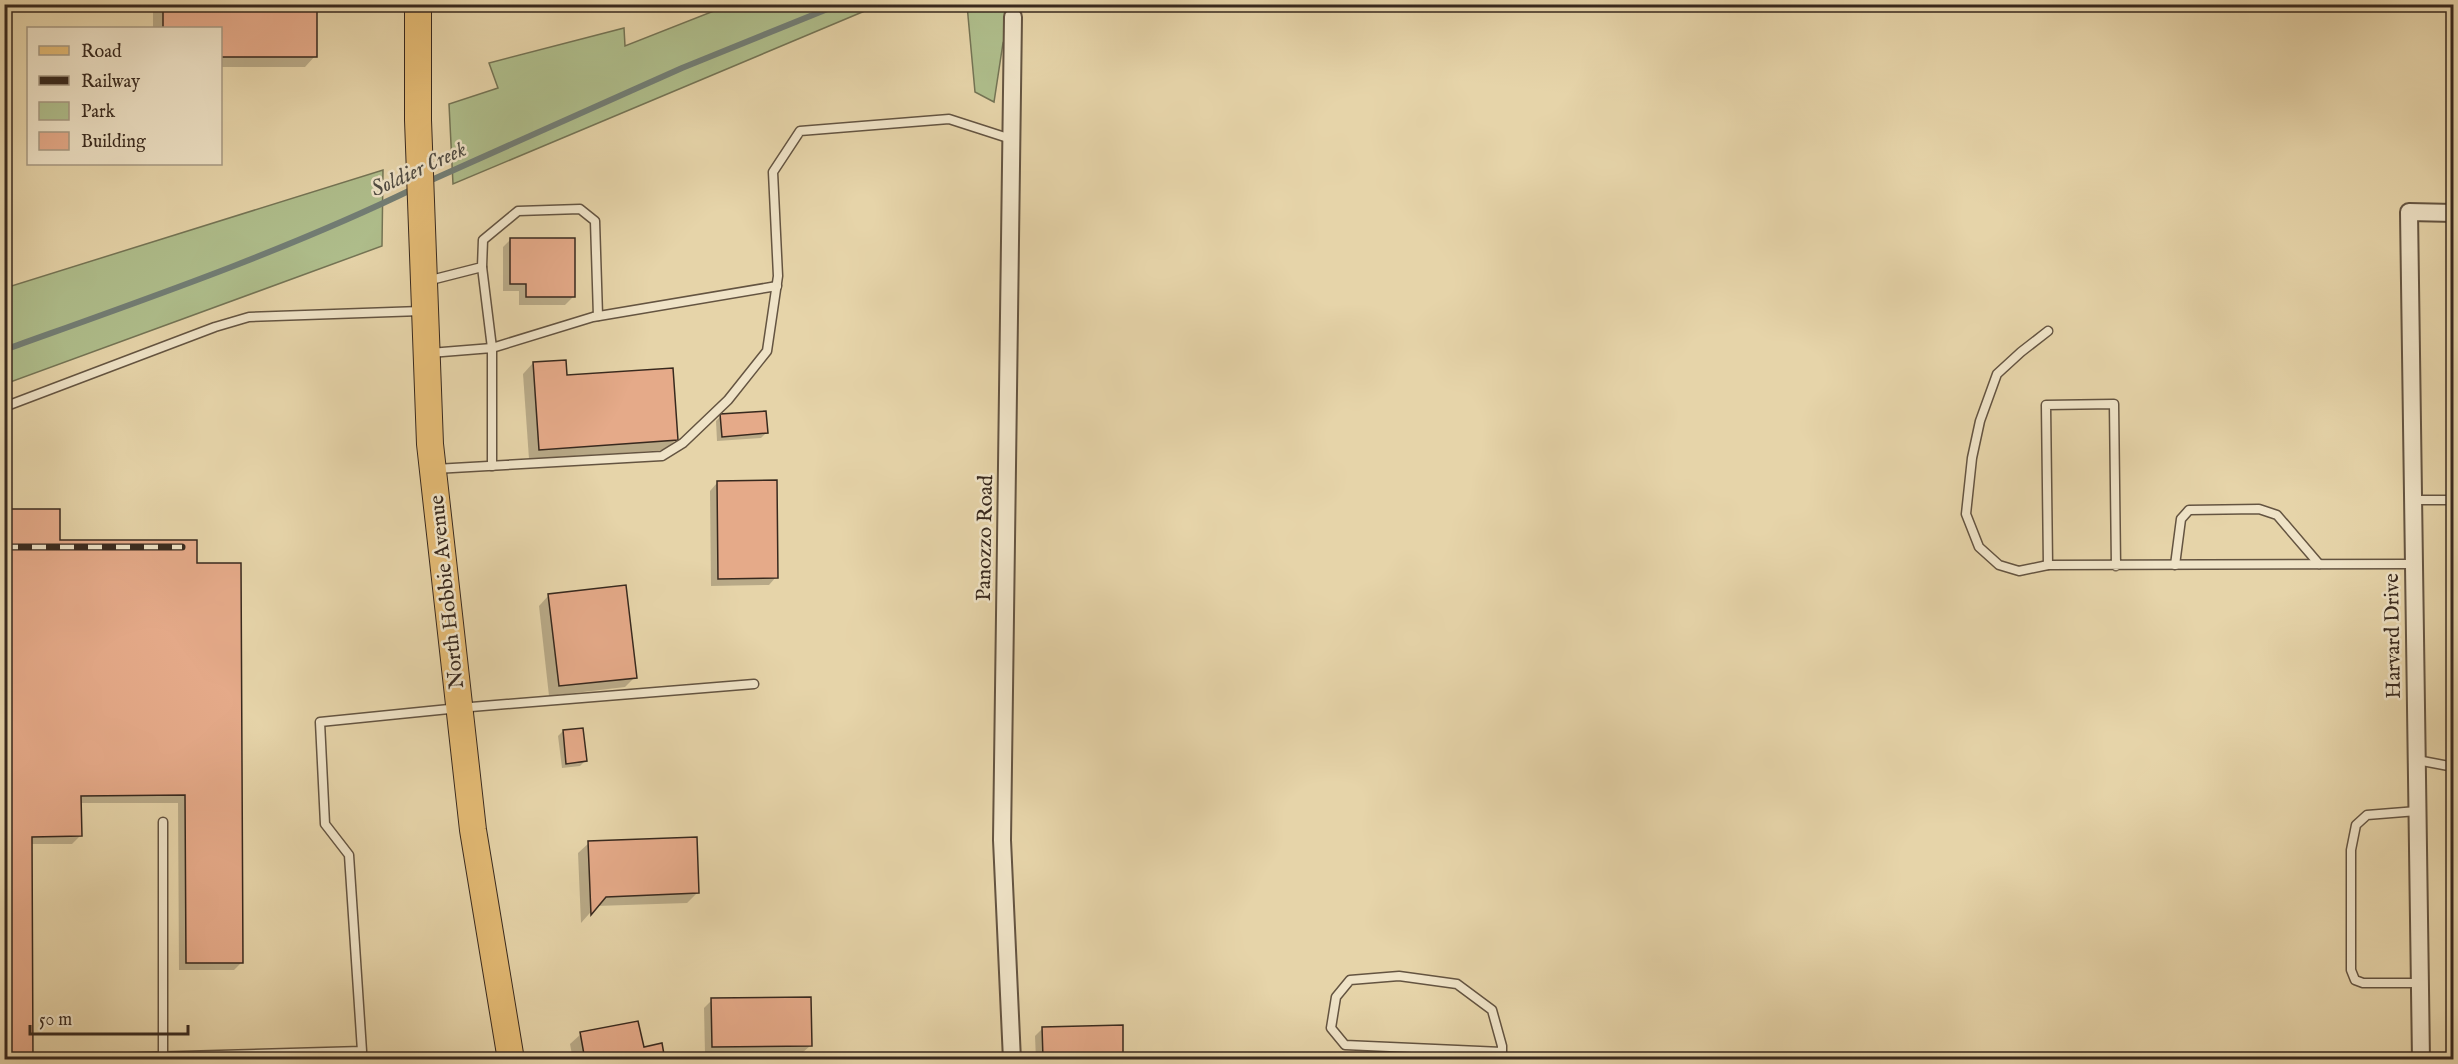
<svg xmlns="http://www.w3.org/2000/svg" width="2458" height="1064" viewBox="0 0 2458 1064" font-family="'IM FELL English',serif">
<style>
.green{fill:#afbe8c;stroke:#747455;stroke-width:1.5}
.shadow{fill:#0003}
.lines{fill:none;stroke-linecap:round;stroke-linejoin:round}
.stream{stroke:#727e76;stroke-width:6}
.building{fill:#e5aa89;stroke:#38291e;stroke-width:1.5}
.lane-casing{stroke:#645441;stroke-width:11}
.street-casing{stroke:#645441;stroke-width:20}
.primary-casing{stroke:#38291e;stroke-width:28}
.lane{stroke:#efe3c7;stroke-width:8}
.street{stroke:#efe3c7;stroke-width:16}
.primary{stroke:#e3ba74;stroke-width:26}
.rail-casing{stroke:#38291e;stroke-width:7}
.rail{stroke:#efe3c7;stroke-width:4.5;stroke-dasharray:14;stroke-linecap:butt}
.labels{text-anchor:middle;stroke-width:5;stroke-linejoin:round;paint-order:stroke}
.street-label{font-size:21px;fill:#38291e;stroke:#efe3c7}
.water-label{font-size:22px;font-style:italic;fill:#504c43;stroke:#efe3c7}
</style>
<rect width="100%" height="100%" fill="#e6d4a9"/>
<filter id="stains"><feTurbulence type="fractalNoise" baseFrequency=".00333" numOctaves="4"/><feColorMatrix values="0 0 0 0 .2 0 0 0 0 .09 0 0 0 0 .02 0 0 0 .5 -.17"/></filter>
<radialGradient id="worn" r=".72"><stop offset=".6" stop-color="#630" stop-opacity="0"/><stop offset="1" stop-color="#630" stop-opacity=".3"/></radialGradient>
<g class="green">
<polygon points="729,5 879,5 453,184 449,104 498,88 489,63 624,28 625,46"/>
<polygon points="967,5 1020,5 1003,43 994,102 975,92"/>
<polygon points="383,170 382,246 5,384 5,288"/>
</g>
<g class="shadow">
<polygon points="159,4 315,4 315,56 305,67 220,67 220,28 153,28 153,11"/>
<polygon points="511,239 573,297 565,305 519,305 519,291 503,291 503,247"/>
<polygon points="533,363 566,376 676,439 666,450 529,459 523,374"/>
<polygon points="721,416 766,433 761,438 717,441 716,421"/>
<polygon points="717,483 776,577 769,585 711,586 710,491"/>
<polygon points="59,542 195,564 242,962 234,970 179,970 178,803 80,803 80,836 72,844 31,844 4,1060"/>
<polygon points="549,595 635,677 625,687 549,696 539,606"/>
<polygon points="563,731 585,761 580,766 562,768 558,736"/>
<polygon points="589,843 697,893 687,903 596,906 581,923 578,853"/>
<polygon points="712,1000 810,1046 802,1053 705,1054 704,1008"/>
<polygon points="1043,1028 1122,1056 1119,1060 1036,1060 1035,1036"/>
<polygon points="581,1034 642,1049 664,1060 573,1060 570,1044"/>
</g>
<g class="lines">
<g class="stream">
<polyline points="427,182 682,68 840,4"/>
<path d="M4,350C143,300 283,252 415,188"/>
</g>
</g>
<g class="building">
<polygon points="163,4 317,4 317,57 220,57 220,28 163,28"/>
<polygon points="510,238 575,238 575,297 526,297 526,284 510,284"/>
<polygon points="566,360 567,375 673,368 678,440 539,450 533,362"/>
<polygon points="766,411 768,433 722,437 720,414"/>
<polygon points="777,480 778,578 718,579 717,481"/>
<polygon points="4,509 60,509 60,540 197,540 197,563 241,563 243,963 186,963 185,795 81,796 82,836 32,837 33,1060 4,1060"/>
<polygon points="626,585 637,678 559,686 548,594"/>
<polygon points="583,728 587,761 566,764 563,730"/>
<polygon points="697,837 699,893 606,897 591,915 588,841"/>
<polygon points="811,997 812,1046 712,1047 711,998"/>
<polygon points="638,1021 644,1047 662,1043 665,1060 585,1060 580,1032"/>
<polygon points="1123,1025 1123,1057 1043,1058 1042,1027"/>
</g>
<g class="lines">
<defs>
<g id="lane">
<polyline points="482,267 492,348 593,317 777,286"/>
<polyline points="427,281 482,267 483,240 518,211 580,209 595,221 598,316"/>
<polyline points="2048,331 2021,352 1997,374 1980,421 1972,458 1966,514 1979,547 1999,565 2019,571 2048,565"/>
<polyline points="430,353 492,348 492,466"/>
<polyline points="4,407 215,327 249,317 421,311"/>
<polyline points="435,469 662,456 683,443 728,400 767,351 778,276 773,172 800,131 949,119 1011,139"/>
<polyline points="2413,500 2454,500"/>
<polyline points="2175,565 2181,519 2189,510 2259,509 2277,515 2319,564"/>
<polyline points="2116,566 2114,404 2046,405 2048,565 2413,564"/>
<polyline points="2417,760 2454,767"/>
<polyline points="2417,811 2367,815 2356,825 2351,850 2351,970 2355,980 2363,983 2420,983"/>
<polyline points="163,1056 163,822"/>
<polyline points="109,1060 109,1058 362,1051 349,855 325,824 320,722 459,708 754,684"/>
<polyline points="1502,1060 1502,1046 1492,1010 1457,984 1399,976 1350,980 1336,997 1331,1028 1345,1045 1502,1052"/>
</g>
<g id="street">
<polyline points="1012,1060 1002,840 1013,17"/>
<polyline points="2421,1060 2409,212 2454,213"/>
</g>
<polyline id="primary" points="418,4 418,120 430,444 473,830 511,1060"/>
</defs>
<use href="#lane" class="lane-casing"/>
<use href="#street" class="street-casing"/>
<use href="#primary" class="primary-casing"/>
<use href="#lane" class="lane"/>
<use href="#street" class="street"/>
<use href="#primary" class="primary"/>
<defs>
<polyline id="rail" points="4,547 182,547"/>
</defs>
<use href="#rail" class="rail-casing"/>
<use href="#rail" class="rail"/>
</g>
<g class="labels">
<g class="street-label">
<text transform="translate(984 538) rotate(-89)" y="7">Panozzo Road</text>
<text transform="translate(446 592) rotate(-96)" y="7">North Hobbie Avenue</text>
<text transform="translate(2392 636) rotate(-91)" y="7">Harvard Drive</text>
</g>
<g class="water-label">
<text transform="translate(418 168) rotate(-25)" y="8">Soldier Creek</text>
</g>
</g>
<rect width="2458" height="1064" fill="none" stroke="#e6d4a9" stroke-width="24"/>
<rect x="6" y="6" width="2446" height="1052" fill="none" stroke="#38291e" stroke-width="3"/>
<rect x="12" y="12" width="2434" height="1040" fill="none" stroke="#38291e" stroke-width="1.5"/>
<rect x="27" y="27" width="195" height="138" fill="#efe3c7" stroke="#a69983" stroke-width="1.5"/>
<rect x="39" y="46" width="30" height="9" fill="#e3ba74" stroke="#a69983" stroke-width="1.5"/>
<text x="81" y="57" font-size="18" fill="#38291e">Road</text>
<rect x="39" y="76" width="30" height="9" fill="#38291e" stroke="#a69983" stroke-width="1.5"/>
<text x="81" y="87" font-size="18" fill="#38291e">Railway</text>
<rect x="39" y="102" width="30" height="18" fill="#afbe8c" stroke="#a69983" stroke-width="1.5"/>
<text x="81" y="117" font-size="18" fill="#38291e">Park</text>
<rect x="39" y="132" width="30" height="18" fill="#e5aa89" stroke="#a69983" stroke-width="1.5"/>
<text x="81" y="147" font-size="18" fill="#38291e">Building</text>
<path d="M30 1025v9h158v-9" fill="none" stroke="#38291e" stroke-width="3"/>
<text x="39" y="1025" font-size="18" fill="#38291e" stroke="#efe3c7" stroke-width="4.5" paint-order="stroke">50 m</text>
<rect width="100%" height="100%" filter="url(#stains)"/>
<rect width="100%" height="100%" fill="url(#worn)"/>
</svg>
